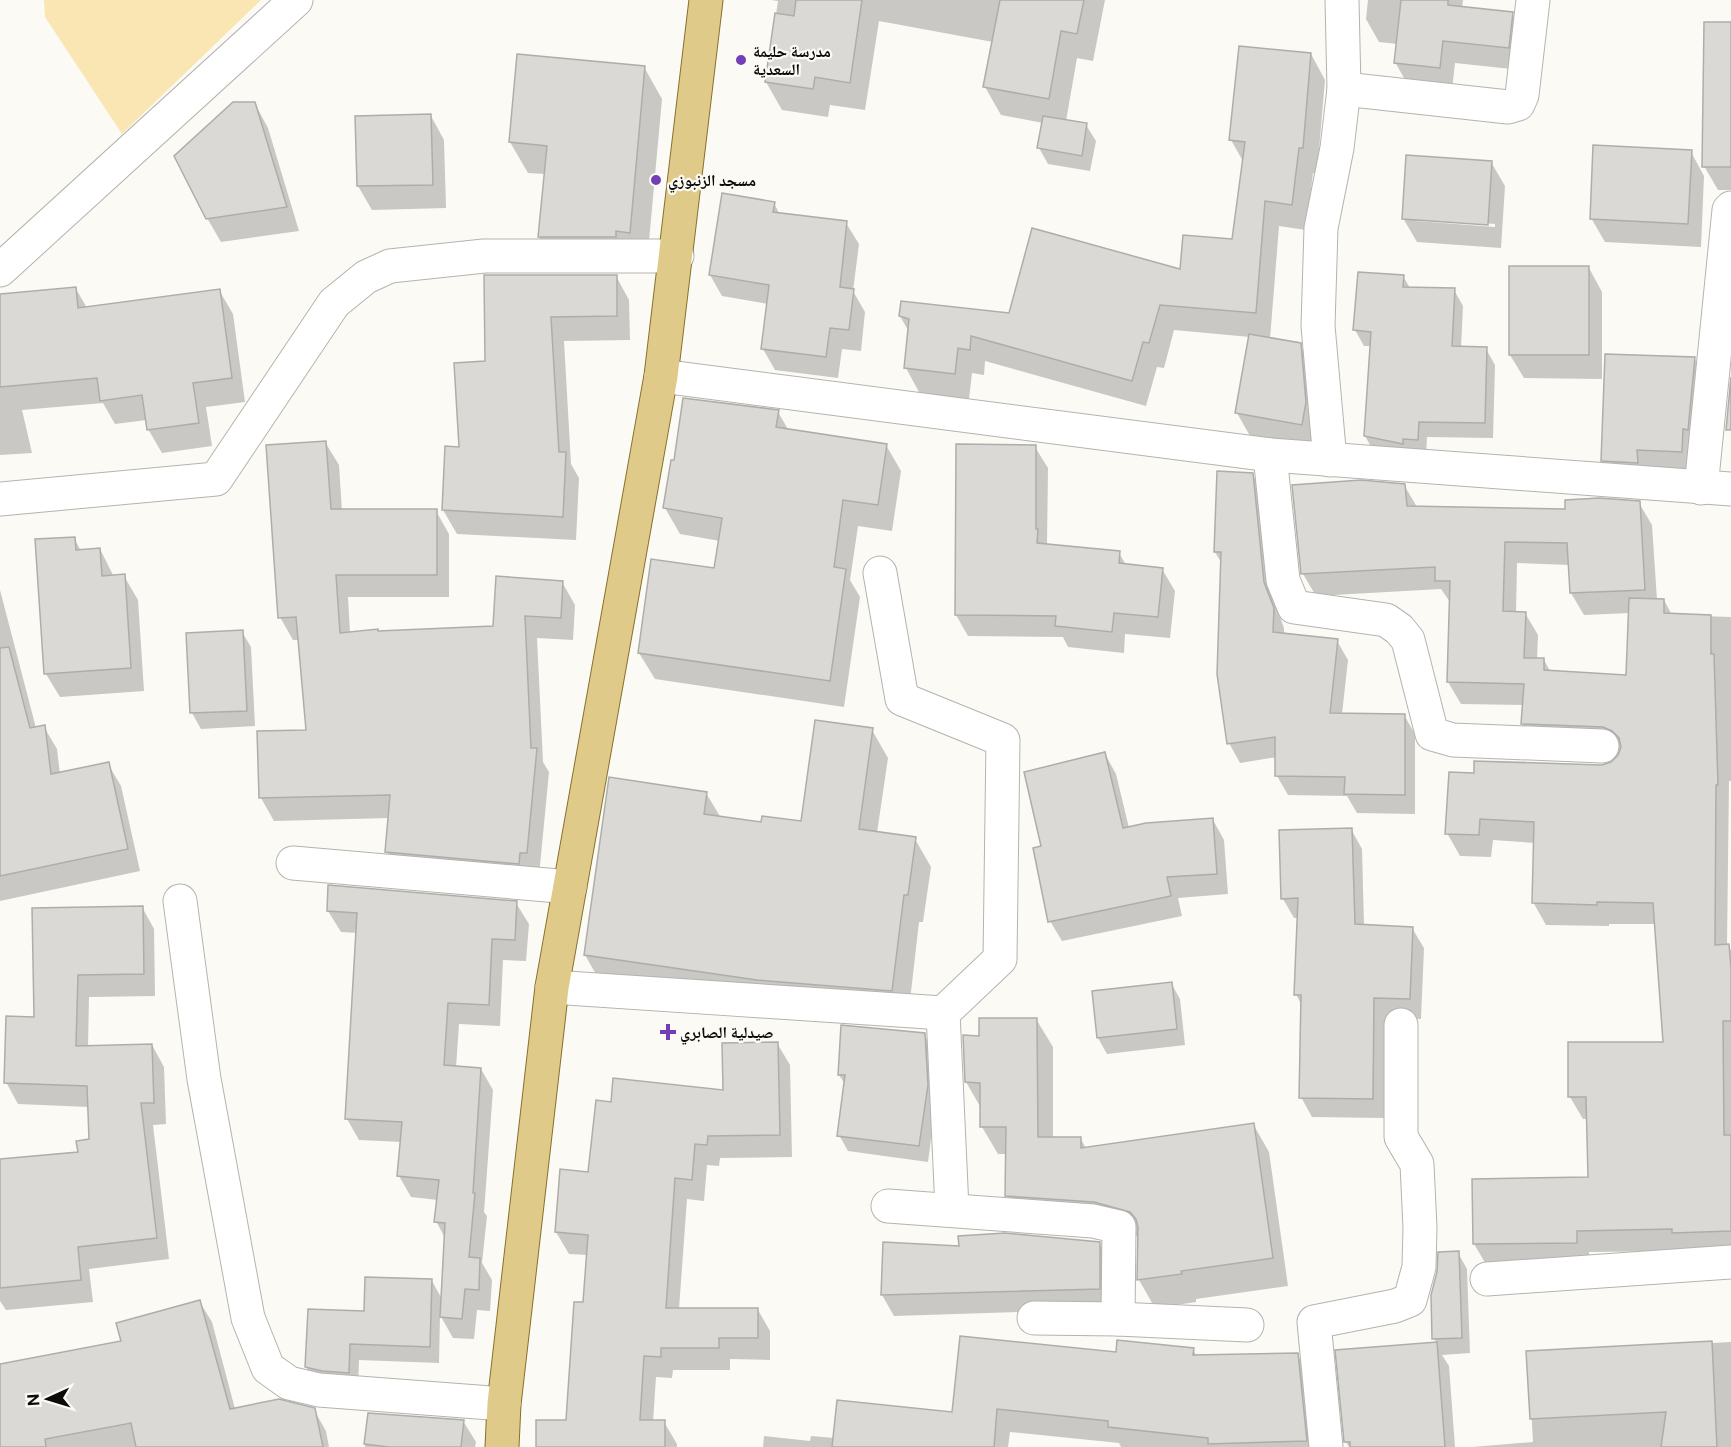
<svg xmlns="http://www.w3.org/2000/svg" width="1731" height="1447" viewBox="0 0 1731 1447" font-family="'Public Sans','Noto Naskh Arabic',sans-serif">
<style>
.green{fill:#f9e6b3}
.shadow{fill:#0003;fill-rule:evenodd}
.building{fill:#dbd9d5;stroke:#afada9;stroke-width:1.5}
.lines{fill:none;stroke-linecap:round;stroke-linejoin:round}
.minor-casing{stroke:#b5b3af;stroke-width:35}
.major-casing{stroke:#87702a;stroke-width:35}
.minor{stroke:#fff;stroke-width:33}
.major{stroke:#dfca8a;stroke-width:33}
.poi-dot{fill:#743fb6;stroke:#fcfaf5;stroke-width:2}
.labels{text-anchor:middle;stroke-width:4.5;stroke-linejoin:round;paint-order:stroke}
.poi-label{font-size:16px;font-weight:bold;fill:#0c0b0a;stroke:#fcfaf5;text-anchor:start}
</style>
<rect width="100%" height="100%" fill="#fcfaf5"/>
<polygon class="green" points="44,0 261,0 122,134 45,17"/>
<g class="shadow">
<polygon points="771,0 1105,0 1093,61 1077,58 1066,121 1086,125 1096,141 1090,171 1048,164 1039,148 1043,123 1001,115 985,87 993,42 879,21 865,110 830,105 828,117 782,110 766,82 778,1"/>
<polygon points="1368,0 1463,0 1462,8 1512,14 1525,36 1521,70 1455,63 1452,90 1408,85 1395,62 1398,44 1379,42 1366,19"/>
<polygon points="1731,24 1731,190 1718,190 1704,166"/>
<polygon points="1311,54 1325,80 1317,173 1313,173 1306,230 1279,226 1270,339 1300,345 1314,369 1315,448 1250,436 1237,413 1250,337 1174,330 1164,368 1157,367 1146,406 985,361 984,375 972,373 969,399 920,394 906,368 909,332 900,316 1010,314 1182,271 1234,241 1244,163 1231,140"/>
<polygon points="644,67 662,99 647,263 557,268 539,237 545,174 528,173 510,142"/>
<polygon points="255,104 268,128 299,231 221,242 207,218"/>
<polygon points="431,116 444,140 446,208 372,210 358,186 356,118"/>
<polygon points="1691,152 1704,176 1701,247 1605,242 1591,218"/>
<path d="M1491,162L1505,186L1501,248L1417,242L1403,218ZM1416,218L1495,224V227L1416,221Z"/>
<polygon points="774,203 780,215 846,223 859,244 853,291 865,312 861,351 842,349 838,378 775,370 763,349 768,304 722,296 710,275"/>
<polygon points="1589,268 1602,292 1602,379 1524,378 1510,355"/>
<polygon points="486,276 616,276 629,300 630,340 564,341 571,464 579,478 576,540 457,534 443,510 487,362"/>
<polygon points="1403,276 1410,288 1454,290 1463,306 1461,348 1486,349 1495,365 1493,438 1427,437 1426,456 1374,452 1365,436 1371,346 1364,346 1355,330"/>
<polygon points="76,289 87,308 219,290 233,314 245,402 206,407 212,446 162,453 148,429 147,420 115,424 103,403 22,410 32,453 0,455 0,321"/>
<polygon points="1694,358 1708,382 1695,476 1616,484 1602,460"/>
<polygon points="778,412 789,431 886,445 901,471 892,531 858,526 850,580 860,597 844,707 655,679 639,653 715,570 720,541 680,534 665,508"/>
<polygon points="325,442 339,465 342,511 436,511 449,534 449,597 348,597 350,633 494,628 562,582 575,605 573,640 537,638 543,762 549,772 539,876 400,875 387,852 390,818 274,821 261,798 259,732 307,731 300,640 293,640 280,617"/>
<polygon points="1035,447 1048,468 1047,545 1119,553 1126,565 1162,569 1175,591 1170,638 1125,634 1124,653 1068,647 1063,637 968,636 956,615"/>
<polygon points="1252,474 1263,493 1275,603 1284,628 1284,635 1337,641 1348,660 1342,714 1404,715 1415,734 1415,814 1357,813 1347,796 1288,795 1277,776 1277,757 1240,763 1229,743 1222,564 1215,552"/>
<path d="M1404,485L1417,507L1567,511L1639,503L1652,525L1657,600H1664L1672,615L1731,617V781H1729L1727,946L1731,950V1253L1684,1251L1589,1252V1264L1487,1266L1474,1244L1589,1178L1588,1119H1583L1570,1097L1664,1043L1656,924H1609V926L1546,925L1533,902L1535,843L1493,840L1491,857L1460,856L1447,833L1475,775L1602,766L1612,764L1619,757L1621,750L1535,746L1522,724L1524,705L1461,704L1448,682L1450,602L1441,589L1316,596L1303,574ZM1517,563L1570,565L1571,593L1584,615L1630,613L1628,677L1550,671L1544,660H1537L1538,635L1525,613H1516Z"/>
<polygon points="74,538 81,551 100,549 114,577 124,576 138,600 144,691 60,697 46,674"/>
<polygon points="0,590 36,728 44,727 57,749 60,774 108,764 121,786 140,871 0,901"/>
<polygon points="242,632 251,647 255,726 201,729 192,713"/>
<polygon points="872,730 888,758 877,833 915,839 931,867 923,922 919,922 908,1018 601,983 585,955 706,793 721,818 763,824 802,822"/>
<polygon points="1105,754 1116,774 1129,828 1213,820 1224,840 1228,894 1178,898 1182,916 1062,941 1050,921 1043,847"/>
<polygon points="1351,829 1362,849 1364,926 1412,928 1424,948 1421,1019 1385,1017 1384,1118 1312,1117 1301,1097 1302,1006 1296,994 1299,918 1294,918 1283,899"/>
<polygon points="516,903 529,924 526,961 503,960 500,1026 459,1024 456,1068 481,1069 493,1090 484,1212 487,1216 482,1263 492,1280 490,1311 477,1310 474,1339 453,1338 440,1315 439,1363 359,1360 358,1389 316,1383 306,1367 365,1313 432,1281 442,1299 445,1238 436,1221 438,1200 411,1197 399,1176 402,1142 359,1140 347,1119 358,933 341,932 328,911"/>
<polygon points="142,907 154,929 155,996 89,997 88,1048 152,1045 164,1067 166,1124 153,1125 169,1259 89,1269 93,1302 6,1310 0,1301 0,1160 79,1153 91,1141 89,1107 18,1104 6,1082 36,1018"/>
<polygon points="1171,983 1180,999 1185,1045 1107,1054 1098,1038 1093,992"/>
<polygon points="1036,1019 1053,1047 1053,1138 1080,1138 1086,1148 1253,1124 1269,1152 1288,1286 1196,1299 1196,1302 1155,1308 1139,1280 1139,1237 1111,1230 1023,1223 1007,1195 1007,1154 998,1154 982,1127 981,1108 966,1082 981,1037"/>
<polygon points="924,1034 933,1050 936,1102 928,1162 848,1151 839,1135 845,1084 839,1075"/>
<polygon points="777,1043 790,1065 792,1157 720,1158 719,1166 707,1165 704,1201 687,1199 679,1309 758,1310 770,1331 770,1360 730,1359 730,1370 673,1370 672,1378 656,1377 653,1422 664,1422 677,1444 677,1447 538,1447 567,1421 584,1304 588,1255 569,1254 556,1232 589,1173 612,1104 724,1091"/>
<polygon points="1099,1243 1111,1264 1111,1309 894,1316 882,1295 884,1244 960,1247"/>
<polygon points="1458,1253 1467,1269 1470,1353 1442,1355 1449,1366 1455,1447 1349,1447 1346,1442 1437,1343 1434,1339"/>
<polygon points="199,1301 212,1322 235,1409 314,1410 326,1431 329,1447 0,1447 0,1365 123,1342"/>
<polygon points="1731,1342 1731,1447 1472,1447 1533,1442 1528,1353"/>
<polygon points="1193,1349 1197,1357 1297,1354 1311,1378 1317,1447 1121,1447 1119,1443 1010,1432 1008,1447 965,1447 963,1372 1117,1354"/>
<polygon points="370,1414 463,1421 476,1442 475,1447 365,1447"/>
<polygon points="764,1436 810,1441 811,1436 938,1447 763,1447"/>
</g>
<g class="building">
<polygon points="796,0 862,0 850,83 815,77 813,89 765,82 775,13 794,16"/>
<polygon points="1000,0 1084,0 1077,34 1061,31 1049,99 983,87"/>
<polygon points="1401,0 1448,0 1448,5 1513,12 1509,48 1443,41 1440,68 1394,63"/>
<polygon points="1704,22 1731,22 1731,167 1702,167"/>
<polygon points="1239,46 1311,53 1303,148 1299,148 1292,205 1265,201 1256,313 1160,305 1149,343 1143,342 1132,381 971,336 970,350 958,348 955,374 904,368 909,319 899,316 901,301 1009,313 1032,228 1180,269 1183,235 1232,239 1245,142 1229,140"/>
<polygon points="517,54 645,66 630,233 616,231 616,237 538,237 547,146 509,142"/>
<polygon points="233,102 255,102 287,207 206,219 174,156"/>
<polygon points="431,114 433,185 357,186 355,116"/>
<polygon points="1043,116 1087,123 1082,156 1037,148"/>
<polygon points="1593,145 1692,150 1688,224 1590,219"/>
<polygon points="1406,155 1492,161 1488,225 1402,219"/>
<polygon points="722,193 775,202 773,212 847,221 840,287 854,289 849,330 830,328 826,357 761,349 769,285 709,275"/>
<rect x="1509" y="266" width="80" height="89"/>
<polygon points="1358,272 1404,275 1403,287 1455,288 1452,346 1487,347 1485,423 1419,422 1418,440 1403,439 1403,444 1364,436 1371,332 1353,330"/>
<polygon points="484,275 617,275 617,316 551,317 559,452 566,452 563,517 442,510 445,446 459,447 454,363 485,361"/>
<polygon points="76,287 78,308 220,289 232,378 193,383 199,423 147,430 142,395 100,401 97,378 0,387 0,294"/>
<polygon points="1249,334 1301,343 1306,402 1302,425 1235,413"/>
<polygon points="1605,354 1695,357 1688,430 1683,429 1682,452 1637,450 1638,463 1601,461"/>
<polygon points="1731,377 1731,430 1726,430"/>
<polygon points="683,398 779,410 776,427 887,444 878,505 843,500 834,567 846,569 830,681 638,653 651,559 714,568 722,518 663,508 671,460 674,460"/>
<polygon points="326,441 331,509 437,509 437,575 336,575 340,633 378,629 378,631 493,626 496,576 563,581 561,618 525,616 531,748 537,748 527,853 520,853 519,864 385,852 390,795 259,798 257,731 306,730 296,617 278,618 266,445"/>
<polygon points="956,444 1036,445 1036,529 1038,529 1037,543 1120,551 1119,563 1163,568 1158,617 1114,613 1112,632 1055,626 1056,616 955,615"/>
<polygon points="1217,471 1253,473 1264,582 1274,608 1273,632 1338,639 1330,713 1405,714 1405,795 1344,794 1345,777 1275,776 1275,737 1227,744 1217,674 1221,552 1214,552"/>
<polygon points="1361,480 1405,484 1407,506 1565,509 1565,500 1599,498 1640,501 1645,590 1570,593 1567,543 1505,542 1503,611 1526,612 1524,658 1544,658 1544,670 1626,675 1629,598 1664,599 1664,613 1711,615 1711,654 1714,654 1718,785 1716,785 1715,945 1729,944 1731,968 1731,1021 1723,1021 1724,1135 1731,1135 1731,1231 1672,1233 1672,1229 1577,1231 1577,1243 1473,1244 1472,1179 1588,1177 1586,1097 1568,1097 1568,1042 1663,1042 1653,903 1597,902 1597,905 1532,903 1534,822 1480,819 1479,835 1445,834 1449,772 1474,773 1474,761 1602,765 1611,762 1618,755 1621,747 1619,738 1612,731 1603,727 1521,724 1524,684 1447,682 1450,581 1435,581 1435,567 1301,574 1292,485"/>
<polygon points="75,537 76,550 100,548 102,576 125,574 131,668 44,674 35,539"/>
<polygon points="243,630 247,711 190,713 186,633"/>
<polygon points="9,647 30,728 45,725 51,774 109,762 128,849 0,876 0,648"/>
<polygon points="815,720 873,728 859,829 916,837 908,895 904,895 892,991 757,980 584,955 609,777 707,792 704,814 761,822 762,816 801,821"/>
<polygon points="1105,752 1123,828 1146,823 1213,818 1217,874 1167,877 1171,896 1048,922 1033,848 1041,846 1024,772"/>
<polygon points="1352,828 1355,924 1413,927 1410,999 1374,998 1373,1099 1299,1098 1301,995 1294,995 1298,898 1281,899 1279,830"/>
<polygon points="328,885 517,901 515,940 492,939 489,1005 448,1003 444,1065 481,1068 473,1193 475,1193 469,1257 480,1258 479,1290 465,1289 462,1319 440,1317 445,1223 434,1222 439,1180 397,1176 402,1122 345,1119 357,913 327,911"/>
<polygon points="143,906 144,974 78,975 76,1046 152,1044 154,1103 141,1103 157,1238 78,1247 81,1280 0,1288 0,1159 78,1152 76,1141 89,1139 87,1086 4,1083 6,1016 34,1017 32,908"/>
<polygon points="1172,982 1177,1029 1097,1038 1092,991"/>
<polygon points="979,1018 1037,1018 1038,1137 1081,1137 1081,1148 1254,1123 1273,1258 1181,1271 1182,1274 1137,1280 1138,1227 1136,1219 1130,1212 1094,1202 1005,1196 1006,1127 980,1127 980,1083 965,1082 963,1035 979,1036"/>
<polygon points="841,1025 925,1033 928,1085 919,1146 837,1136 845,1075 838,1075"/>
<polygon points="778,1042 780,1135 708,1136 707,1145 695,1144 692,1180 675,1178 666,1308 758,1308 758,1338 719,1338 719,1348 661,1348 661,1357 644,1356 640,1420 665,1420 665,1447 536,1447 536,1420 566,1420 574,1302 583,1302 588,1235 555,1232 560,1169 588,1172 596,1100 611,1102 613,1078 723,1090 722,1043"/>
<polygon points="1005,1233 1100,1242 1100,1289 881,1295 883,1242 959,1246 958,1236"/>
<polygon points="1459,1251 1462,1338 1432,1339 1431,1295 1437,1272 1438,1252"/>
<polygon points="365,1277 432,1279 430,1347 350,1344 349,1373 322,1371 305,1367 308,1309 364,1311"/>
<polygon points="200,1300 230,1409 279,1399 315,1408 323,1447 136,1447 131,1423 45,1439 46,1447 0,1447 0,1364 121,1341 116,1323"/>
<polygon points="960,1336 1116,1352 1117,1340 1194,1348 1193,1355 1298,1353 1307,1441 1208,1444 1208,1438 1108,1427 1108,1421 997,1409 994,1447 832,1447 837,1400 952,1412"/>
<polygon points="1712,1341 1717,1447 1661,1447 1666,1412 1530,1419 1526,1351"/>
<polygon points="1437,1342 1445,1447 1350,1447 1350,1442 1344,1442 1335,1350"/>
<polygon points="368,1413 464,1420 461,1447 389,1447 364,1444"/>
</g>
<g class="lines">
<defs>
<g id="minor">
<polyline points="1344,89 1508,107 1518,104 1522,95 1533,0"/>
<polyline points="0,270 296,0"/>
<polyline points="661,376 1270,455 1731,489"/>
<polyline points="1270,455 1283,580 1294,607 1386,620 1399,629 1408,640 1432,734 1453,740 1602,746"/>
<polyline points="1330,460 1318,326 1321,228 1337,148 1344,89 1342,0"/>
<polyline points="1701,488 1729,210 1731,208"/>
<polyline points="0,499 216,479 334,303 366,277 390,266 484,256 677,256"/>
<polyline points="293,863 570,887"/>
<polyline points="180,901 204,1079 248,1318 268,1368 289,1383 319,1390 504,1404"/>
<polyline points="552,987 943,1013 1000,959 1003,740 902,699 880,573"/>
<polyline points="943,1013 952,1209"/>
<polyline points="888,1206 1093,1221 1119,1227 1118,1319"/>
<polyline points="1487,1279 1731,1262"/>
<polyline points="1034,1318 1118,1319 1247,1325"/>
<polyline points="1326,1447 1314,1322 1395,1306 1410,1300 1419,1267 1420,1228 1417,1164 1401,1137 1401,1025"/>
</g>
<polyline id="major" points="502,1447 504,1404 552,987 661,376 706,0"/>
</defs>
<use href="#minor" class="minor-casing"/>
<use href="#major" class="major-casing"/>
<use href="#minor" class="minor"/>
<use href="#major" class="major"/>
</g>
<g class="poi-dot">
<circle cx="741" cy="60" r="6"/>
<circle cx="656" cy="180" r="6"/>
<path d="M665 1023h6v6h6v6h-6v6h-6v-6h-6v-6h6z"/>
</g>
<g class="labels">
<g class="poi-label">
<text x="753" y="57">مدرسة حليمة<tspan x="753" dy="18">السعدية</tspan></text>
<text x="668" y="186">مسجد الزنبوزي</text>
<text x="680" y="1038">صيدلية الصابري</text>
</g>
</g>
<g transform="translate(48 1399) rotate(266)" stroke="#fcfaf5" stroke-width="4.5" paint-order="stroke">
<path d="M0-4.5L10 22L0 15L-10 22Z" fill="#0c0b0a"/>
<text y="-9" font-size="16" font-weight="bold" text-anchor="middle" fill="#0c0b0a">N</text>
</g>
</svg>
